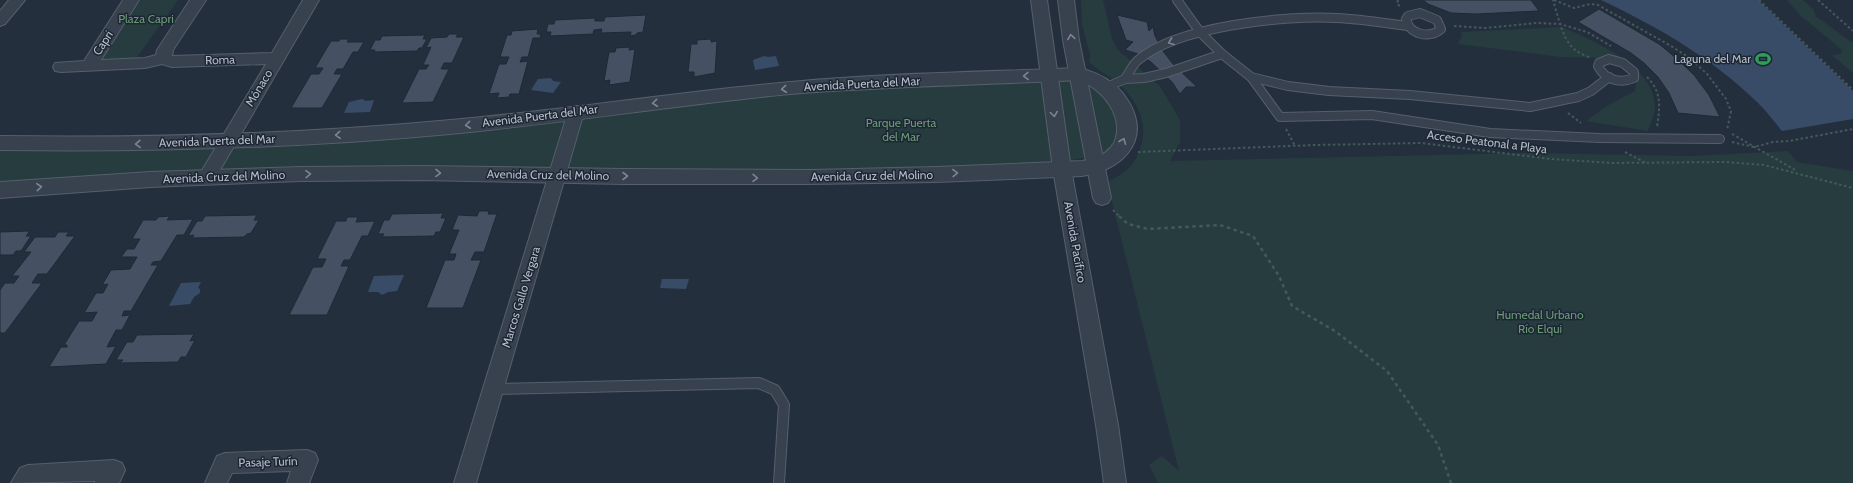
<svg xmlns="http://www.w3.org/2000/svg" width="1853" height="483" viewBox="0 0 1853 483" font-family="Cabin,sans-serif">
<style>
.green{fill:#263c3f}
.water{fill:#394c67}
.building{fill:#455162;stroke:#1f2835}
.lines{fill:none;stroke-linecap:round;stroke-linejoin:round}
.service-far1-casing{stroke:#565f6c;stroke-width:10}
.service-casing{stroke:#565f6c;stroke-width:12}
.minor-casing{stroke:#565f6c;stroke-width:2}
.tertiary-casing{stroke:#565f6c;stroke-width:2}
.path-far1{stroke:#44595c;stroke-width:2;stroke-dasharray:2.5 2.5;stroke-linecap:butt}
.path{stroke:#44595c;stroke-width:2.5;stroke-dasharray:3.5 3.5;stroke-linecap:butt}
.service-far1{stroke:#38414e;stroke-width:8}
.service{stroke:#38414e;stroke-width:10}
.minor{fill:#38414e;fill-rule:evenodd}
.tertiary{fill:#38414e;fill-rule:evenodd}
.oneway{stroke:#7c8592}
.labels{text-anchor:middle;stroke-width:3;stroke-linejoin:round;paint-order:stroke}
.park-label{font-size:12px;fill:#6b9a76;stroke:#1d2633}
.street-label{font-size:12px;fill:#b4bcc9;stroke:#1d2633}
.poi-label{font-size:12px;fill:#b4bcc9;stroke:#1d2633;text-anchor:end}
</style>
<rect width="100%" height="100%" fill="#242f3e"/>
<g class="green">
<polygon points="141,0 178,0 135,60 97,62"/>
<path d="M1081,0H1103L1112,39L1118,50L1160,86L1180,120V142L1170,161L1525,153L1691,156L1788,151L1797,162L1853,171V483H1158L1149,465L1162,456L1179,471L1107,182C1127,172 1134,167 1141,146C1149,121 1134,95 1114,80C1105,74 1097,69 1089,62L1090,55L1082,24Z"/>
<path d="M1787,0H1803L1814,10L1816,17C1829,24 1840,35 1853,43V73L1832,55L1841,54L1842,50L1799,14Z"/>
<path d="M1562,27C1594,41 1655,66 1655,107C1655,114 1650,124 1648,131L1586,121L1605,107L1635,91L1637,79L1627,68L1603,58L1561,57L1458,44L1462,36L1461,32Z"/>
<path d="M1074,80L1103,91L1117,120L1116,136L1107,151L1099,155L1072,160L909,172L339,167C226,168 113,173 0,184V149H205L298,144L788,94L850,89Z"/>
</g>
<g class="water">
<path d="M1601,0H1758L1853,91V119L1782,131C1774,122 1767,111 1758,103C1712,58 1658,27 1601,0Z"/>
<polygon points="764,56 768,57 776,56 779,66 755,70 753,60"/>
<polygon points="551,78 553,81 561,82 553,93 531,90 538,79"/>
<polygon points="362,99 366,101 374,100 370,112 344,113 349,102"/>
<polygon points="404,275 397,291 388,292 382,295 378,292 368,292 374,276"/>
<polygon points="662,279 689,279 686,289 660,288"/>
<polygon points="201,282 198,288 200,289 200,293 194,297 190,304 169,306 181,283"/>
</g>
<g class="building">
<polygon points="1423,0 1531,0 1539,11 1476,14 1451,13 1428,4"/>
<polygon points="1599,9 1659,44 1676,58 1694,75 1709,95 1720,117 1678,113 1669,93 1658,77 1644,63 1631,53 1578,22"/>
<polygon points="646,15 643,32 637,33 636,35 630,36 631,32 601,33 602,29 594,30 593,34 550,36 551,32 546,32 548,24 554,24 555,20 595,18 595,21 604,21 605,17"/>
<polygon points="1117,15 1147,22 1149,31 1153,27 1155,36 1163,51 1173,64 1197,87 1186,87 1180,94 1172,82 1151,62 1138,54 1125,50 1133,42 1126,40"/>
<polygon points="538,29 537,34 541,34 540,38 533,38 528,57 522,57 520,62 528,61 519,94 510,94 509,97 497,98 499,93 489,94 499,64 506,64 509,57 500,57 507,35 511,35 512,31"/>
<polygon points="449,34 458,34 456,37 464,37 452,63 444,63 441,69 449,69 433,102 402,103 419,69 426,69 429,65 423,65 431,47 426,48 431,38 447,37"/>
<polygon points="425,35 423,39 427,39 422,48 419,48 417,51 374,52 375,50 370,50 375,40 380,40 382,36"/>
<polygon points="340,39 349,39 347,42 364,42 358,52 353,52 343,69 337,69 334,74 342,74 322,108 291,108 311,74 319,74 323,68 315,68 331,41 339,41"/>
<polygon points="711,39 711,42 717,41 715,73 694,77 694,72 688,72 691,44 697,44 697,40"/>
<polygon points="630,47 629,50 635,49 630,82 609,85 610,80 604,81 609,52 615,52 616,48"/>
<polygon points="479,211 489,211 488,214 497,214 484,252 475,252 471,260 481,260 463,308 426,308 445,260 454,260 456,254 449,254 459,230 452,230 458,215 477,216"/>
<polygon points="443,213 441,218 446,218 440,232 436,232 434,236 382,237 384,234 378,234 384,220 389,220 392,214"/>
<polygon points="257,215 254,220 259,220 251,233 247,234 244,237 192,238 194,235 188,236 197,221 202,221 205,216"/>
<polygon points="170,216 167,220 193,219 184,235 177,235 161,261 153,262 151,265 158,265 131,311 124,311 122,316 130,315 122,330 116,330 107,347 116,346 106,364 49,367 61,347 67,347 67,345 64,345 79,321 92,321 97,312 84,313 96,293 103,293 108,284 102,285 111,270 130,269 137,257 121,257 127,249 134,249 140,239 132,239 143,220 156,220 158,217"/>
<polygon points="347,217 358,217 356,222 375,221 368,236 362,236 350,260 344,260 341,266 349,266 327,315 289,315 313,267 322,267 326,259 317,259 336,221 346,221"/>
<polygon points="30,231 26,236 31,236 21,251 16,251 13,255 0,255 0,232"/>
<polygon points="58,232 69,232 66,236 75,236 47,274 38,274 32,283 42,283 5,333 0,333 0,290 5,283 14,283 19,276 12,276 31,252 24,252 35,237 55,237"/>
<polygon points="194,334 190,341 195,340 186,357 181,357 178,362 120,363 123,360 116,360 127,342 133,342 137,335"/>
</g>
<g class="lines">
<defs>
<g id="service-far1">
<polyline points="1177,0 1200,32 1222,54 1251,77 1280,117 1372,115 1490,133 1600,138 1720,139"/>
<path d="M1420,13L1437,20L1441,29C1430,39 1409,35 1406,19L1408,16Z"/>
<path d="M1609,59L1623,63L1634,72V78C1620,84 1605,80 1598,66L1599,63Z"/>
<polyline points="1251,77 1288,86 1329,91 1410,95 1530,107 1578,97 1591,91 1609,77"/>
<path d="M1125,79C1129,73 1132,66 1137,61C1176,26 1286,15 1337,18C1360,19 1384,23 1407,26"/>
<polyline points="1107,87 1125,79 1144,78 1166,73 1222,54"/>
</g>
<polyline id="service" points="494,389 759,383 775,390 784,405 779,483"/>
<g id="minor">
<polygon points="9,0 25,0 5,24 0,26 0,11"/>
<polygon points="123,0 139,0 101,60 145,58 156,55 157,50 190,0 206,0 173,50 172,56 272,53 303,0 319,0 213,182 207,183 201,182 198,177 266,64 172,67 162,64 145,68 61,72 55,71 53,67 55,63 84,61"/>
<polygon points="1031,0 1047,0 1071,169 1118,425 1126,483 1104,483 1096,425 1053,169"/>
<polygon points="1058,0 1074,0 1079,40 1111,198 1108,203 1102,205 1096,203 1093,198 1063,40"/>
<polygon points="576,106 582,108 584,112 476,483 454,483 568,112 570,108"/>
<polygon points="307,450 315,453 318,460 309,483 287,483 291,471 232,473 227,483 205,483 217,456 225,453"/>
<polygon points="114,460 122,463 125,470 119,483 95,483 95,481 11,483 20,468 28,465"/>
</g>
<path id="tertiary" d="M1079,68C1091,71 1102,75 1112,83C1120,88 1125,96 1130,104C1151,143 1120,171 1082,176L936,182L811,184H624L421,180L301,181L150,187L0,198V182L150,172L301,167L421,166L624,169L811,170L936,167L1082,161C1137,154 1121,95 1078,80C982,85 886,86 790,94C677,105 564,123 450,134C301,148 150,152 0,150V136C150,138 301,134 451,120C565,110 677,92 791,82C887,73 983,72 1079,68Z"/>
</defs>
<use href="#service-far1" class="service-far1-casing"/>
<use href="#service" class="service-casing"/>
<use href="#minor" class="minor-casing"/>
<use href="#tertiary" class="tertiary-casing"/>
<g class="path-far1">
<polyline points="1398,0 1397,4 1400,6"/>
<polyline points="1554,0 1574,8 1590,4 1598,5 1671,46 1691,59 1707,74 1726,99 1731,111 1727,130"/>
<polyline points="1759,0 1853,90"/>
<polyline points="1818,0 1853,31"/>
<polyline points="1454,26 1485,28 1536,23 1560,24 1553,0"/>
<path d="M1589,57C1571,51 1566,41 1560,24L1587,32L1611,46"/>
<path d="M1647,77C1662,92 1660,107 1657,127"/>
<polyline points="1568,113 1581,123"/>
<polyline points="1286,129 1295,146"/>
<polyline points="1732,134 1797,171"/>
<polyline points="1732,142 1754,147 1773,142 1789,141 1853,129"/>
<polyline points="1138,152 1315,145 1421,143 1551,159 1612,163 1726,162 1764,165 1853,188"/>
<polyline points="1625,152 1646,163"/>
<polyline points="1113,210 1120,217"/>
</g>
<polyline class="path" points="1119,216 1128,224 1148,229 1220,225 1253,236 1279,276 1292,306 1335,331 1387,371 1438,445 1451,483"/>
<use href="#service-far1" class="service-far1"/>
<use href="#service" class="service"/>
<use href="#minor" class="minor"/>
<use href="#tertiary" class="tertiary"/>
</g>
<defs><path id="oneway-chevron" d="M-2-3.5L2.5 0L-2 3.5" fill="none" stroke-width="1.6" stroke-linecap="round" stroke-linejoin="round"/></defs>
<g class="oneway">
<use href="#oneway-chevron" transform="translate(1071 37) rotate(-99)"/>
<use href="#oneway-chevron" transform="translate(1171 42) rotate(159)"/>
<use href="#oneway-chevron" transform="translate(1026 76) rotate(178)"/>
<use href="#oneway-chevron" transform="translate(784 89) rotate(174)"/>
<use href="#oneway-chevron" transform="translate(655 103) rotate(174)"/>
<use href="#oneway-chevron" transform="translate(1054 114) rotate(82)"/>
<use href="#oneway-chevron" transform="translate(468 125) rotate(174)"/>
<use href="#oneway-chevron" transform="translate(338 135) rotate(176)"/>
<use href="#oneway-chevron" transform="translate(1123 141) rotate(-68)"/>
<use href="#oneway-chevron" transform="translate(138 144) rotate(178)"/>
<use href="#oneway-chevron" transform="translate(438 173) rotate(1)"/>
<use href="#oneway-chevron" transform="translate(955 173) rotate(-2)"/>
<use href="#oneway-chevron" transform="translate(308 174) rotate(-2)"/>
<use href="#oneway-chevron" transform="translate(625 176)"/>
<use href="#oneway-chevron" transform="translate(755 178) rotate(1)"/>
<use href="#oneway-chevron" transform="translate(39 187) rotate(-5)"/>
</g>
<defs>
<symbol id="stadium-bare" viewBox="-9 -9 18 18"><path d="M0-5a6.5 5 0 1 0 0 10a6.5 5 0 1 0 0-10ZM-3.5-1.8h7v3.6h-7Z" fill="#2e9e5b" stroke="#1d2633" stroke-width="2.5" paint-order="stroke"/></symbol>
</defs>
<g fill-rule="evenodd">
<use href="#stadium-bare" x="1752" y="48" width="22" height="22"/>
</g>
<g class="labels">
<g class="park-label">
<text x="146" y="23">Plaza Capri</text>
<text x="901" y="127">Parque Puerta<tspan x="901" dy="14">del Mar</tspan></text>
<text x="1540" y="319">Humedal Urbano<tspan x="1540" dy="14">Río Elqui</tspan></text>
</g>
<g class="street-label">
<text transform="translate(103 43) rotate(-57)" y="4">Capri</text>
<text transform="translate(220 60) rotate(-2)" y="4">Roma</text>
<text transform="translate(862 84) rotate(-3)" y="4">Avenida Puerta del Mar</text>
<text transform="translate(259 88) rotate(-59)" y="4">Mónaco</text>
<text transform="translate(540 116) rotate(-7)" y="4">Avenida Puerta del Mar</text>
<text transform="translate(217 141) rotate(-2)" y="4">Avenida Puerta del Mar</text>
<text transform="translate(1487 142) rotate(7)" y="4">Acceso Peatonal a Playa</text>
<text transform="translate(548 175) rotate(1)" y="4">Avenida Cruz del Molino</text>
<text transform="translate(872 176) rotate(-1)" y="4">Avenida Cruz del Molino</text>
<text transform="translate(224 177) rotate(-2)" y="4">Avenida Cruz del Molino</text>
<text transform="translate(1075 242) rotate(80)" y="4">Avenida Pacífico</text>
<text transform="translate(521 297) rotate(-73)" y="4">Marcos Gallo Vergara</text>
<text transform="translate(268 462) rotate(-2)" y="4">Pasaje Turín</text>
</g>
<g class="poi-label">
<text x="1751" y="63">Laguna del Mar</text>
</g>
</g>
</svg>
